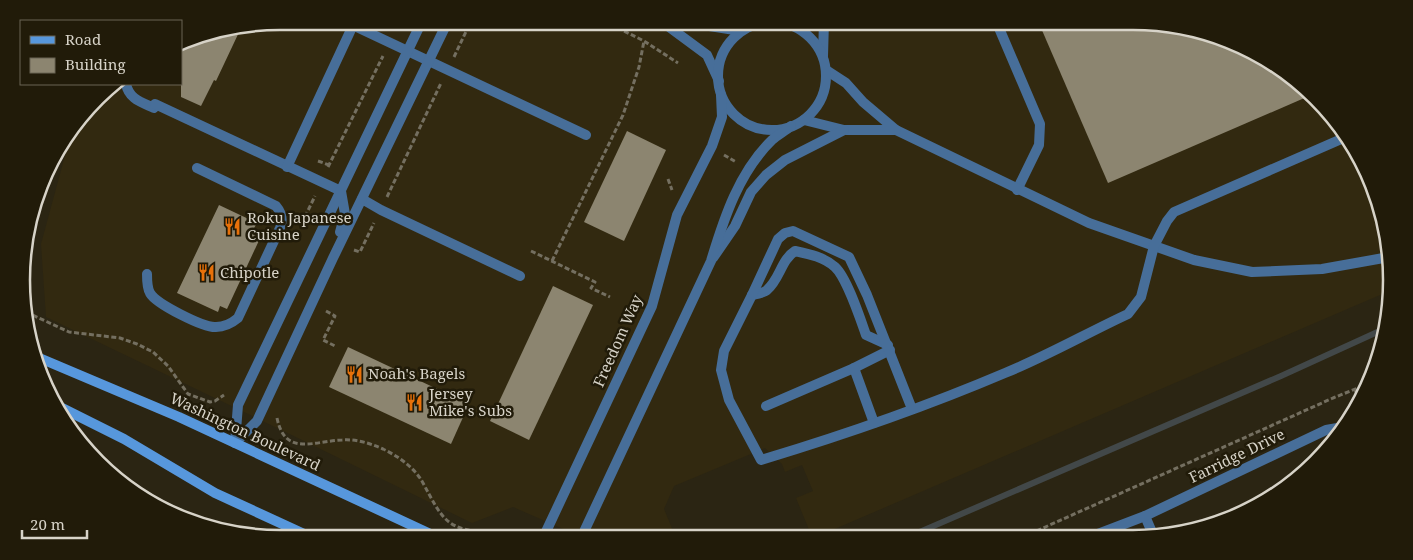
<svg xmlns="http://www.w3.org/2000/svg" width="1413" height="560" viewBox="0 0 1413 560" font-family="'Noto Serif',serif">
<style>
.built{fill:#322910}
.lines{fill:none;stroke-linecap:round;stroke-linejoin:round}
.stream{stroke:#424849;stroke-width:6}
.building{fill:#8c8570}
.path{stroke:#746f60;stroke-width:3;stroke-dasharray:5 2.5;stroke-linecap:butt}
.service{stroke:#476e99;stroke-width:10}
.minor{stroke:#476e99;stroke-width:10}
.tertiary{stroke:#476e99;stroke-width:10}
.secondary{stroke:#5797dc;stroke-width:10}
.labels{text-anchor:middle;stroke-width:5;stroke-linejoin:round;paint-order:stroke}
.poi-label{font-size:15px;fill:#d7d3c8;stroke:#211b09;text-anchor:start}
.street-label{font-size:15px;fill:#d7d3c8;stroke:#211b09}
.rim{fill:none;stroke:#d7d3c8;stroke-width:2.5}
</style>
<rect width="100%" height="100%" fill="#2b2513"/>
<polygon class="built" points="280,21 1133,21 1291,75 1357,151 1390,247 1387,292 816,537 812,537 796,498 813,491 802,465 785,472 782,464 765,448 674,486 664,509 676,538 584,538 513,507 472,523 300,439 46,317 41,244 66,152 75,128 112,84 181,84 181,44 197,35"/>
<g class="lines">
<polyline class="stream" points="908,537 1281,376 1384,329"/>
</g>
<g class="building">
<polygon points="1038,21 1133,21 1200,30 1291,75 1309,96 1108,183"/>
<polygon points="241,28 216,81 214,80 201,106 181,97 181,44 197,35"/>
<polygon points="627,131 666,150 624,241 584,222"/>
<polygon points="219,205 257,223 253,230 262,234 227,309 220,306 218,312 177,293"/>
<polygon points="553,286 593,305 529,440 490,421"/>
<polygon points="348,347 469,404 451,444 329,387"/>
</g>
<g class="lines">
<g class="path">
<polyline points="604,21 644,41 678,63"/>
<polyline points="396,28 399,21"/>
<polyline points="454,57 471,21"/>
<polyline points="724,155 736,162"/>
<polyline points="318,161 329,165"/>
<polyline points="328,167 383,56"/>
<polyline points="668,179 672,190"/>
<polyline points="387,197 441,83"/>
<polyline points="306,228 301,225 315,196"/>
<polyline points="354,250 360,252 374,223"/>
<polyline points="531,251 595,282 591,288 610,297"/>
<polyline points="552,261 623,115 639,67 644,41"/>
<polyline points="326,311 335,316 323,340 335,346"/>
<polyline points="26,312 69,332 120,338 137,344 153,352 168,366 188,394 210,402 215,401 224,395"/>
<path d="M36,342C33,320 27,295 28,273C29,233 43,194 54,156"/>
<polyline points="1355,390 1360,401"/>
<path d="M277,418C285,457 314,441 342,440C357,439 369,443 383,449C398,456 415,468 423,483C442,518 447,533 492,531"/>
<polyline points="1023,537 1333,398 1368,384"/>
</g>
<g class="service">
<polyline points="344,21 586,135"/>
<polyline points="661,21 707,55 719,81"/>
<polyline points="678,21 741,31"/>
<polyline points="996,21 1040,124 1039,145 1017,190"/>
<polyline points="753,25 759,21"/>
<polyline points="823,56 824,21"/>
<polyline points="826,70 846,83 863,102 896,130 1089,223 1194,260 1252,272 1322,269 1389,257"/>
<path d="M126,84C129,99 141,102 154,108"/>
<polyline points="155,104 341,191 345,214 340,232"/>
<polyline points="804,120 844,130 896,130"/>
<polyline points="287,167 355,21"/>
<polyline points="362,199 381,210 520,276"/>
<polyline points="713,258 735,226 751,192 766,175 785,160 844,130"/>
<path d="M147,274C147,280 147,288 150,293C156,304 204,328 216,327C224,327 232,323 238,318L280,228C283,220 282,213 276,206L197,168"/>
<path d="M752,295C757,294 764,293 767,290C780,279 781,260 795,251C809,254 824,257 835,267C847,278 860,318 866,335L888,345"/>
<polyline points="854,368 890,350"/>
<polyline points="766,406 854,368 874,423"/>
<path d="M912,409L867,295L849,257L793,231L785,233L778,239L752,295L724,351L721,370L729,400L761,460C844,435 925,407 1005,373C1047,356 1087,333 1128,314L1141,297L1154,246L1167,221L1174,212L1346,137"/>
<polyline points="235,443 257,421 333,258 448,21"/>
<polyline points="235,443 238,405 422,21"/>
</g>
<g class="minor">
<polyline points="1145,516 1154,537"/>
<polyline points="1090,537 1145,516 1326,430 1343,427"/>
</g>
<g class="tertiary">
<circle cx="772" cy="76" r="54"/>
<polyline points="543,538 652,306 677,215 712,146 722,117 721,95"/>
<path d="M581,538L711,261C724,218 739,172 772,140C778,135 785,131 791,126"/>
</g>
<g class="secondary">
<polyline points="37,357 179,417 439,538"/>
<polyline points="58,406 124,439 215,493 315,539"/>
</g>
</g>
<defs>
<symbol id="restaurant-bare" viewBox="-9 -9 18 18"><path d="M-5-6h1v4h1v-4h1v4h1v-4h1v5L-1.5 .5V6h-2V.5L-5-1ZM5-6V6H3V1.5H1.5Q1.5-4 5-6Z" fill="#e8710a" stroke="#211b09" stroke-width="2.5" paint-order="stroke"/></symbol>
</defs>
<g fill-rule="evenodd">
<use href="#restaurant-bare" x="220" y="214" width="25" height="25"/>
<use href="#restaurant-bare" x="194" y="260" width="25" height="25"/>
<use href="#restaurant-bare" x="342" y="362" width="25" height="25"/>
<use href="#restaurant-bare" x="402" y="390" width="25" height="25"/>
</g>
<g class="labels">
<g class="poi-label">
<text x="247" y="223">Roku Japanese<tspan x="247" dy="17">Cuisine</tspan></text>
<text x="220" y="278">Chipotle</text>
<text x="368" y="379">Noah's Bagels</text>
<text x="429" y="399">Jersey<tspan x="429" dy="17">Mike's Subs</tspan></text>
</g>
<g class="street-label">
<text transform="translate(618 341) rotate(-66)" y="5">Freedom Way</text>
<text transform="translate(245 432) rotate(25)" y="5">Washington Boulevard</text>
<text transform="translate(1237 456) rotate(-26)" y="5">Farridge Drive</text>
</g>
</g>
<path d="M0 0H1413V560H0ZM280 30H1133A250 250 0 0 1 1383 280V280A250 250 0 0 1 1133 530H280A250 250 0 0 1 30 280V280A250 250 0 0 1 280 30Z" fill="#211b09" fill-rule="evenodd"/>
<path class="rim" d="M280 30H1133A250 250 0 0 1 1383 280V280A250 250 0 0 1 1133 530H280A250 250 0 0 1 30 280V280A250 250 0 0 1 280 30Z"/>
<rect x="20" y="20" width="162" height="65" fill="#211b09" stroke="#6a6555"/>
<rect x="30" y="36" width="25" height="8" fill="#5797dc" stroke="#6a6555"/>
<text x="65" y="45" font-size="15" fill="#d7d3c8">Road</text>
<rect x="30" y="58" width="25" height="15" fill="#8c8570" stroke="#6a6555"/>
<text x="65" y="70" font-size="15" fill="#d7d3c8">Building</text>
<path d="M22 530v8h65v-8" fill="none" stroke="#d7d3c8" stroke-width="2.5"/>
<text x="30" y="530" font-size="15" fill="#d7d3c8" stroke="#211b09" stroke-width="4" paint-order="stroke">20 m</text>
</svg>
